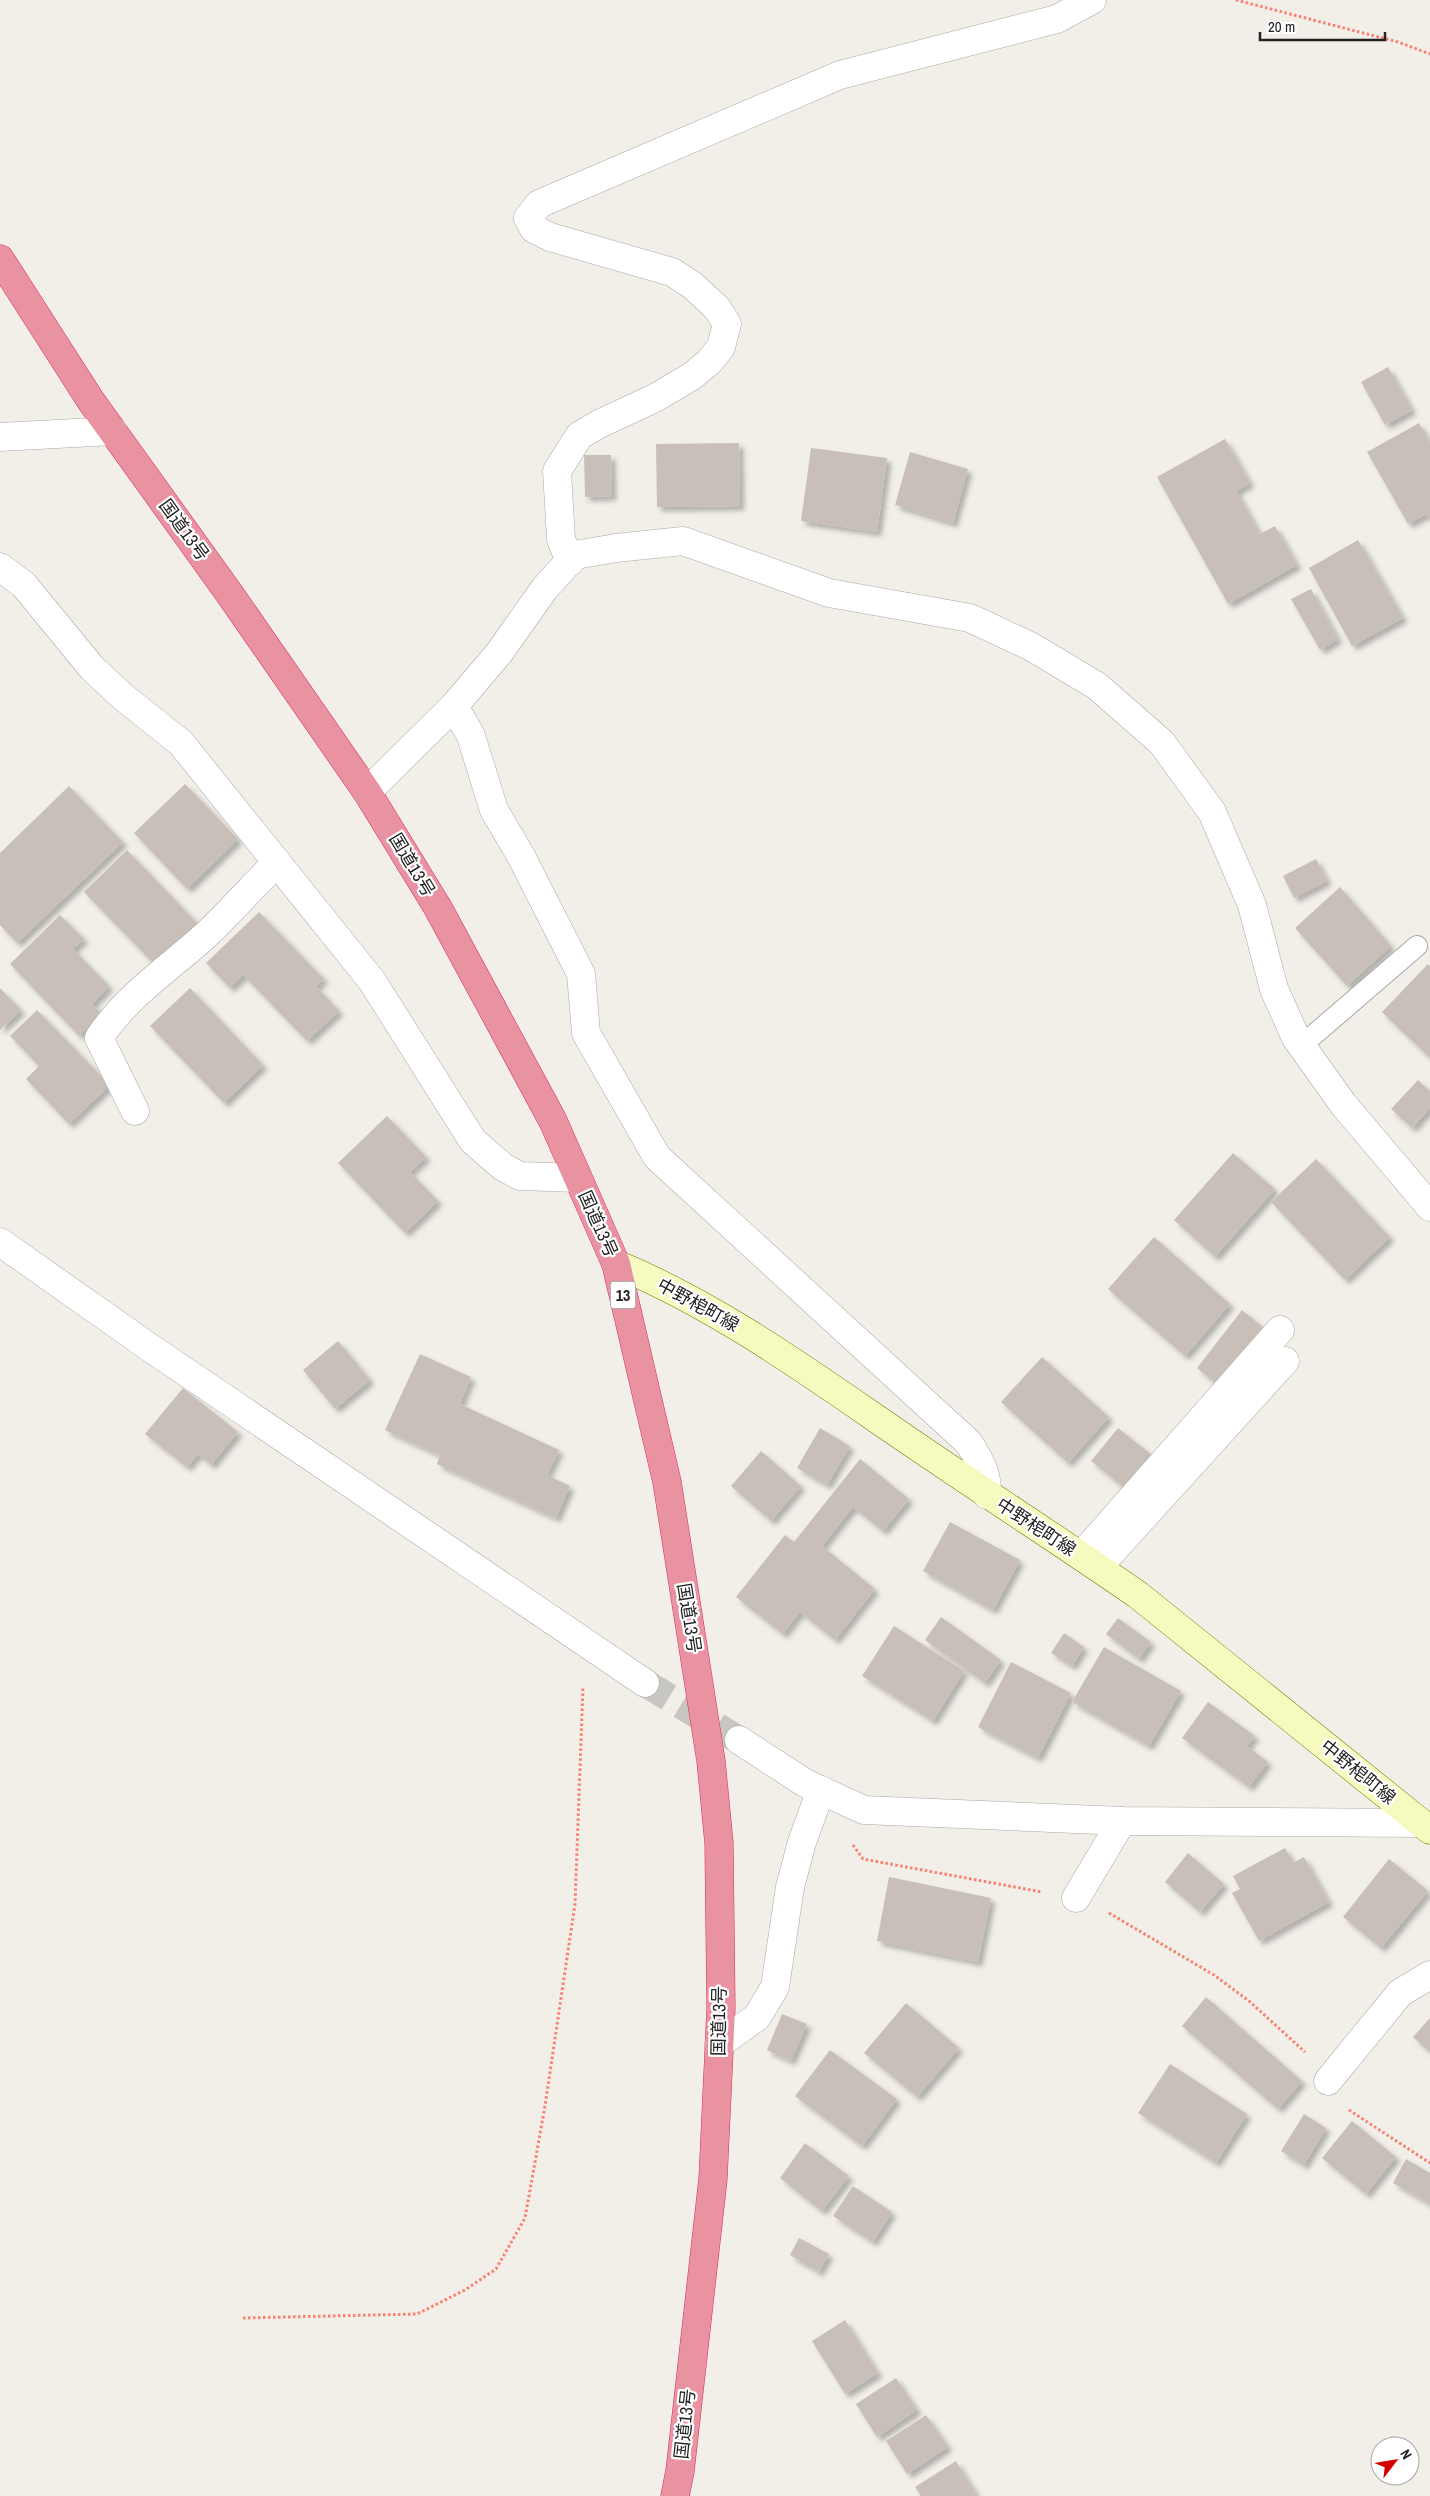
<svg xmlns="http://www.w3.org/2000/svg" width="1430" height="2496" viewBox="0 0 1430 2496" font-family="'Archivo Narrow','Noto Sans JP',sans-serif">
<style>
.building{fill:#c7bfb8;filter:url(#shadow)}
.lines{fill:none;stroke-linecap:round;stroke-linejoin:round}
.street-tunnel{stroke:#c8c6c1;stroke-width:28;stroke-dasharray:28 14;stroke-linecap:butt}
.lane-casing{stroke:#a9a9a9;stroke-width:22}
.street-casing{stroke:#a9a9a9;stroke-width:29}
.secondary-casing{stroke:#707d05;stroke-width:29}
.highway-casing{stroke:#dc2a67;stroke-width:29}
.path{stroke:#fa8072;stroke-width:3;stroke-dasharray:2.5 2.5;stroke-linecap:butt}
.lane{stroke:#fff;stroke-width:20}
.street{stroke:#fff;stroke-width:28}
.secondary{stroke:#f7fabf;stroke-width:28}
.highway{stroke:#e892a2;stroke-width:28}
.labels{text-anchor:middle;stroke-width:4.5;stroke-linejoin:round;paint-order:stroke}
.shield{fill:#fff;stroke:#646464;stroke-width:1}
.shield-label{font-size:16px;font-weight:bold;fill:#222}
.street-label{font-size:18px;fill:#222;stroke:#fff}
</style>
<defs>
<filter id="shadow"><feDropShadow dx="4.5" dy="4.5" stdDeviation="2.5" flood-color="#0004"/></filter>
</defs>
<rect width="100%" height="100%" fill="#f2efe9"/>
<g class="building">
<polygon points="1388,367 1412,410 1385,425 1361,382"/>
<polygon points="1419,423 1430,443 1430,520 1426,514 1408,524 1367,452"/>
<polygon points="1225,439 1250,483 1236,491 1260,534 1275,526 1297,565 1228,604 1157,477"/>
<polygon points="739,443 740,506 657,507 656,444"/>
<polygon points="811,448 887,458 877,532 801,521"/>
<polygon points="910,452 968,469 953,523 895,505"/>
<polygon points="584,455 611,455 612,496 585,497"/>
<polygon points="1358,540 1403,618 1352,646 1309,568"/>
<polygon points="1311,589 1338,639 1320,650 1291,599"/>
<polygon points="185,784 238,839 187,889 134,833"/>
<polygon points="69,786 123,842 17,943 0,925 0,853"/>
<polygon points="127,850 199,925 156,966 84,892"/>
<polygon points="1316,859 1327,881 1294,898 1283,876"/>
<polygon points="1340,887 1391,946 1347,986 1295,928"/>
<polygon points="259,912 324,979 316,986 339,1011 307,1041 243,975 230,988 206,963"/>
<polygon points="60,915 84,939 73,949 109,986 92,1004 102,1014 79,1036 10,964"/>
<polygon points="1428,964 1430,966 1430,1058 1382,1012"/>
<polygon points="0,988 21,1010 0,1030"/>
<polygon points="190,988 263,1065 224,1103 150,1026"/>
<polygon points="37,1010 110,1085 69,1124 26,1079 39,1066 10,1036"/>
<polygon points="1418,1080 1430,1091 1430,1108 1412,1128 1391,1109"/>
<polygon points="387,1116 426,1157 410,1172 438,1201 405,1233 338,1163"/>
<polygon points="1233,1153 1275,1189 1215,1257 1174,1220"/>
<polygon points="1316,1159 1390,1237 1345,1280 1271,1202"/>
<polygon points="1154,1237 1230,1304 1185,1356 1108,1289"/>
<polygon points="1242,1310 1264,1328 1219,1386 1197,1368"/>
<polygon points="338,1341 370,1380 335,1409 303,1370"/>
<polygon points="420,1354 471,1377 460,1404 559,1450 547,1475 570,1486 556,1518 437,1464 440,1455 385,1430"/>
<polygon points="1042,1357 1109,1417 1068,1463 1001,1402"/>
<polygon points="183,1388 238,1432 211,1465 198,1454 187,1467 145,1434"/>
<polygon points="820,1428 850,1446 827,1485 797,1468"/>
<polygon points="1118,1428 1154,1457 1127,1490 1091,1461"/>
<polygon points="761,1451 801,1486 771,1521 731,1486"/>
<polygon points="860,1459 909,1499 883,1531 853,1507 822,1546 875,1589 835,1640 800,1612 783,1634 736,1597 785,1535 794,1542"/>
<polygon points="950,1522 1020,1560 993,1610 923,1571"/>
<polygon points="941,1617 1001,1660 985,1683 925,1640"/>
<polygon points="1118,1618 1151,1642 1139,1659 1106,1634"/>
<polygon points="894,1626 964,1671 933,1721 862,1676"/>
<polygon points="1064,1633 1084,1647 1072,1666 1051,1653"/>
<polygon points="1104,1647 1181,1691 1149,1746 1072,1702"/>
<polygon points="1011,1662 1071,1693 1038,1758 978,1727"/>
<polygon points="1208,1702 1255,1736 1247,1746 1268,1762 1249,1787 1182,1738"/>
<polygon points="1285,1848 1293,1863 1304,1857 1329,1902 1259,1941 1232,1893 1240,1889 1233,1876"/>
<polygon points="1188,1853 1224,1884 1200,1912 1165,1882"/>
<polygon points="1389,1859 1428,1891 1381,1948 1343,1917"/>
<polygon points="889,1877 991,1898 978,1962 877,1941"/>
<polygon points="1206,1997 1302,2081 1278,2109 1182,2026"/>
<polygon points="906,2003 959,2048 917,2097 864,2053"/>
<polygon points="782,2014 807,2024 791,2061 767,2050"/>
<polygon points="1430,2018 1430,2052 1413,2037"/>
<polygon points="830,2050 897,2099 862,2146 795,2096"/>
<polygon points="1170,2064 1247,2114 1216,2163 1138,2113"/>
<polygon points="1304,2114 1326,2128 1304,2165 1281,2151"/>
<polygon points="1352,2121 1396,2157 1366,2194 1322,2158"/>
<polygon points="805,2143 849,2176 822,2211 780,2178"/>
<polygon points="1406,2159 1430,2173 1430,2204 1393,2183"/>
<polygon points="853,2186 892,2212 873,2242 833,2216"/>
<polygon points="799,2238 829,2254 819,2272 790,2255"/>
<polygon points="845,2320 878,2373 845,2394 812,2341"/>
<polygon points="896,2378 917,2410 877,2437 856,2404"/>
<polygon points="926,2415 948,2447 907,2474 886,2441"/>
<polygon points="956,2461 976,2494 972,2496 921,2496 915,2487"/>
</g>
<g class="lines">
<polyline class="street-tunnel" points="645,1683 739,1740"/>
<defs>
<polyline id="lane" points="1302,1045 1417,946"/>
<g id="street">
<polyline points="0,437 113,431"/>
<polyline points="570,562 561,539 557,471 579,436 599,424 655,398 692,376 709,362 721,347 727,324 717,308 692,285 672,272 550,237 534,229 528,218 539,204 840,75 1057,19 1092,0"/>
<polyline points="0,567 24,585 92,668 122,696 181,743 372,981 473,1141 503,1167 520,1176 577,1178"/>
<path d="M454,706L471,736L494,810L521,856L581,974L586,1033L657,1157L969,1443C980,1461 988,1474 987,1495"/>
<polyline points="367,792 454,706 499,653 545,588 575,555 616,548 683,541 829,593 970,618 1032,647 1097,686 1162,743 1212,812 1252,905 1274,989 1296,1038 1343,1104 1430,1207"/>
<path d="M135,1111L99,1038C127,995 170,968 207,934C231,911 253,886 277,862"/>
<polyline points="0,1242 149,1347 645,1683"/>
<polyline points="1081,1556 1280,1330"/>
<polyline points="1098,1567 1285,1361"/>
<polyline points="739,1740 805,1783 864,1810 1122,1821 1421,1823"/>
<polyline points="1076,1898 1122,1821"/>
<polyline points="719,2044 757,2017 775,1987 790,1887 802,1842 821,1790"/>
<polyline points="1328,2081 1400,1993 1430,1975"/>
</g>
<path id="secondary" d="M616,1264C722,1308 815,1377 909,1441C985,1493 1063,1543 1138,1595L1430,1830"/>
<polyline id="highway" points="0,259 91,401 229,593 367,792 438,908 553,1121 616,1264 667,1482 711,1761 719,1843 721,2008 713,2179 680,2471 675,2496"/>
</defs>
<use href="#lane" class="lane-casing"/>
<use href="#street" class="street-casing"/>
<use href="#secondary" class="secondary-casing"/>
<use href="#highway" class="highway-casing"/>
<g class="path">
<polyline points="1236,0 1398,42 1430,54"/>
<polyline points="853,1845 863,1859 1042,1892"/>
<polyline points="1109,1913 1214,1975 1249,2001 1305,2052"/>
<polyline points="1349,2110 1430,2163"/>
<polyline points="243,2318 417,2314 465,2290 496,2269 525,2218 545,2106 575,1904 583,1686"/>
</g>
<use href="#lane" class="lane"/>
<use href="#street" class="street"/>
<use href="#secondary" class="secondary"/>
<use href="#highway" class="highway"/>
</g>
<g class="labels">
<rect class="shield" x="610.5" y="1281.5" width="25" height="27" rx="4"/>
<g class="shield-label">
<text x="623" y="1301">13</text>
</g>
<g class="street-label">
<text transform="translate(184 530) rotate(54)" y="6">国道13号</text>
<text transform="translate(412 865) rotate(59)" y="6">国道13号</text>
<text transform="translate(598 1224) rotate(66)" y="6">国道13号</text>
<text transform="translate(698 1305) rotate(29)" y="6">中野梍町線</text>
<text transform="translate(1036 1527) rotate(33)" y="6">中野梍町線</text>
<text transform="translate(689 1618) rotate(81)" y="6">国道13号</text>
<text transform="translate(1358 1772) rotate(39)" y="6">中野梍町線</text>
<text transform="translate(719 2021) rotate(-89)" y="6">国道13号</text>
<text transform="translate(685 2424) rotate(-84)" y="6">国道13号</text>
</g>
</g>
<g transform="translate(1395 2461) rotate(59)"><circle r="24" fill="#ffffff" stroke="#a7a7a7"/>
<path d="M0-4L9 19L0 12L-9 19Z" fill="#d40000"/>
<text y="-8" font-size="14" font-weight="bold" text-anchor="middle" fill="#222222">N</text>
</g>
<path d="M1260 32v8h125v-8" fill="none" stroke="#222222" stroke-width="2.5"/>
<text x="1268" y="32" font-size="15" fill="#222222" stroke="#ffffff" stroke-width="4" paint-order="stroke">20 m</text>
</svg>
